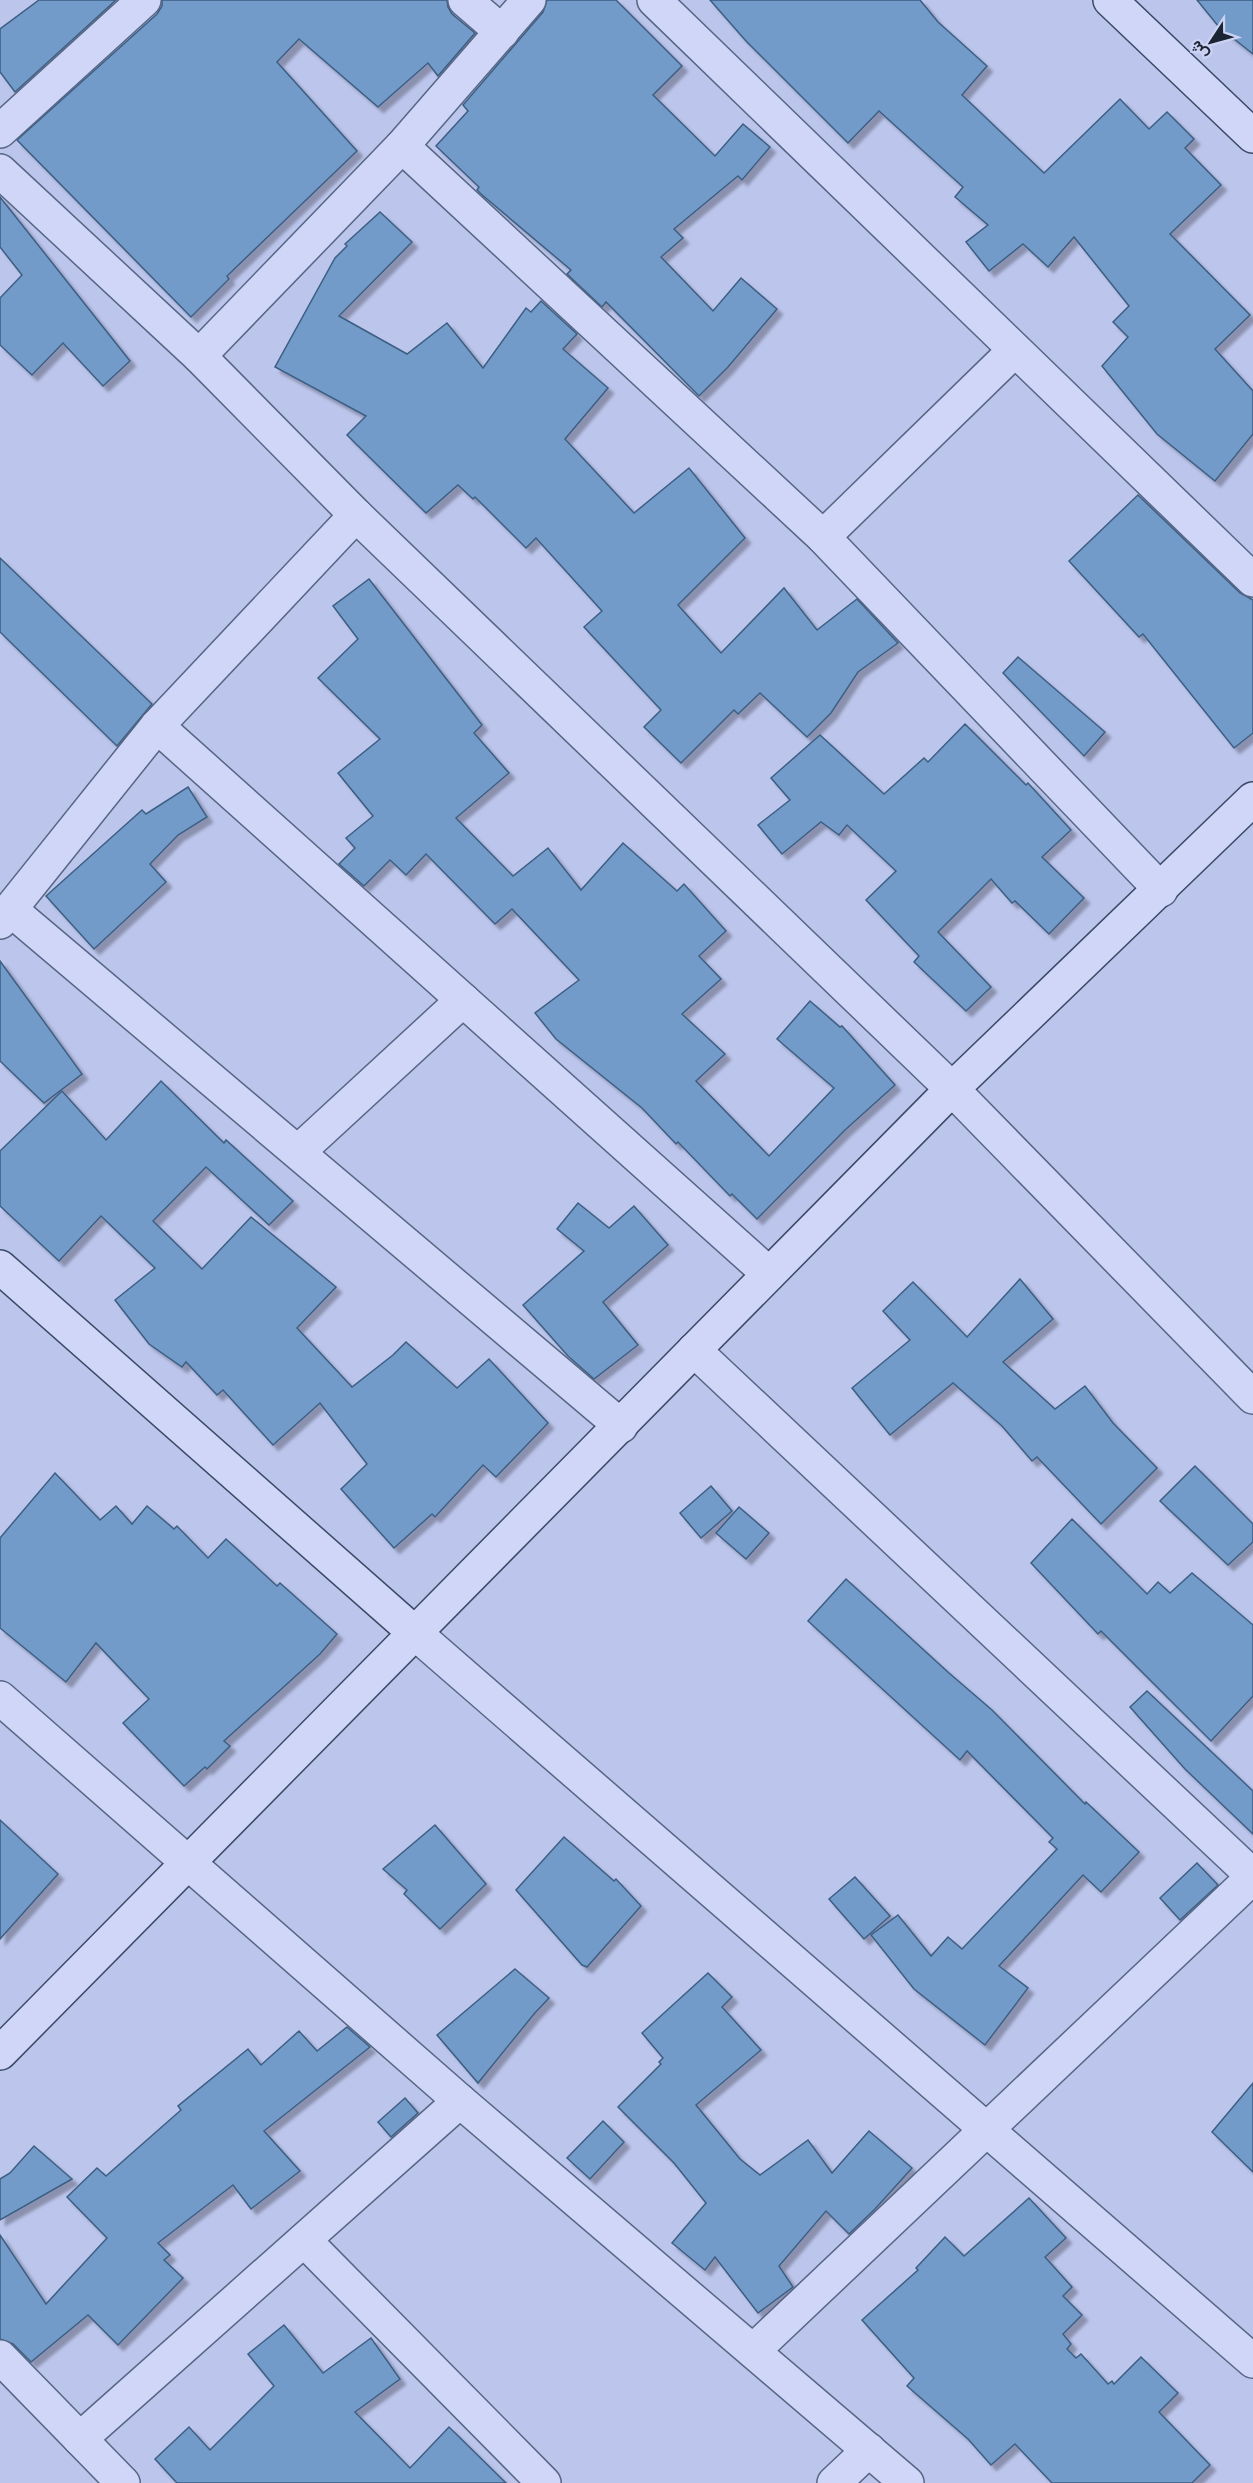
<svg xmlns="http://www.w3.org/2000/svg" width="1253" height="2483" viewBox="0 0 1253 2483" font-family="'Zilla Slab',Vazirmatn,serif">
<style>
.building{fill:#739bca;stroke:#3d5e82;stroke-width:1.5;filter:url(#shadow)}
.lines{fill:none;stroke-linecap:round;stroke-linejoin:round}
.street-casing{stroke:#566683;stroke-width:36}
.secondary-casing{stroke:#3a4a65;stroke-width:36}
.street{stroke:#cfd6f8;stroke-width:33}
.secondary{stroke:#cfd6f8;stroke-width:33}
</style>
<defs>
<filter id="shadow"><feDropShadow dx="5.5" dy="5.5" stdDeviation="1.5" flood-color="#0004"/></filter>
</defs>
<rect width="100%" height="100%" fill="#bcc5ec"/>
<g class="building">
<polygon points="39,0 116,0 15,92 0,72 0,29"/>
<polygon points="162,0 447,0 448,7 452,14 475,33 438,76 428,63 378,107 299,39 277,62 357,151 227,276 229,279 191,317 17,140 157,14 162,6"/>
<polygon points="547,0 616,0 682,66 653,95 715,156 743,124 770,147 742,180 738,176 674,229 683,238 661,257 713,311 741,278 777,309 728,367 699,396 606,302 602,307 567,274 571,270 481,194 477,190 479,187 436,146 468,111 463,105 543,12"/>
<polygon points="710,0 920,0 938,22 987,66 962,95 1044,173 1120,99 1149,129 1167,112 1194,139 1185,148 1221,185 1170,234 1250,315 1215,349 1253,391 1253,434 1215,481 1157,434 1102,366 1128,337 1113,322 1129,306 1074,237 1048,267 1023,244 989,271 966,242 988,225 955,197 963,187 879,111 848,143 746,41"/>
<polygon points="1197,0 1253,0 1253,54 1219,27"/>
<polygon points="0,197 130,361 103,386 63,343 32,375 0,345 0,298 22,275 0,247"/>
<polygon points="380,212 412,242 339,316 407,354 447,323 483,368 526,308 531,312 541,301 577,334 563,349 608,388 565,439 634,513 689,468 745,538 678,605 721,653 784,588 817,630 857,599 898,643 858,672 831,713 807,737 760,693 738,714 734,710 681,763 644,727 661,710 584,627 602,611 536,538 526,548 475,497 473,499 458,485 426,513 347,435 366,416 275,367 335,258 347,246 345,244"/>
<polygon points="1138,495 1240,593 1253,600 1253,733 1234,748 1143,634 1139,637 1069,561"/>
<polygon points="0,558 152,704 117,746 0,632"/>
<polygon points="369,579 482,725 474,733 509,773 456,818 513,876 548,848 581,890 623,843 677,891 684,884 726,931 699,956 721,979 682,1014 725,1054 696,1081 769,1156 834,1088 777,1039 810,1001 840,1027 842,1026 895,1085 845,1130 757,1219 732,1194 730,1196 678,1142 676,1144 642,1108 556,1039 535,1013 579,980 512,909 495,924 426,854 406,875 390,860 364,886 339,864 355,848 346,838 373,816 338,773 380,739 318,678 358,639 333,606"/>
<polygon points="1018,657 1105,732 1084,756 1003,673"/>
<polygon points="965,724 1026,785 1028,783 1071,830 1042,857 1084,898 1049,934 1015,901 1012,903 991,879 938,932 991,987 966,1011 914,962 919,956 866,900 896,871 847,825 839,835 821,822 782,854 758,825 790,800 771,778 820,735 884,794 924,758 928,762"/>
<polygon points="188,787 207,817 178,835 150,864 166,882 94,949 46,896 142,810 146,814"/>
<polygon points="0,961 82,1074 44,1103 0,1061"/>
<polygon points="161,1081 224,1143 226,1140 293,1201 269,1225 206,1167 153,1221 202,1269 251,1217 336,1287 297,1328 352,1387 393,1355 406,1342 457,1388 489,1359 548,1423 496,1477 483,1465 435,1517 432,1514 394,1548 341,1489 367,1464 320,1403 273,1445 223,1390 217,1395 186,1362 182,1367 149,1344 115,1300 155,1268 101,1216 59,1261 0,1206 0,1151 62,1091 106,1140"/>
<polygon points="578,1203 609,1228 634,1206 668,1245 603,1302 638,1345 594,1379 568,1356 523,1305 584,1251 557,1229"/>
<polygon points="1020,1279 1053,1319 1003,1362 1055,1409 1085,1386 1113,1423 1157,1468 1101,1524 1037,1457 1032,1461 1002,1426 953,1383 890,1435 852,1388 910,1340 883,1311 913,1282 967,1337"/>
<polygon points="1195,1466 1253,1524 1253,1542 1228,1565 1160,1501"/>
<polygon points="55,1473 100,1520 116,1506 132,1524 147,1506 174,1529 177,1526 208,1558 226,1539 277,1586 280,1583 337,1634 320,1654 224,1741 230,1746 207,1769 205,1767 184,1786 123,1723 149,1699 96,1643 66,1682 0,1628 0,1538"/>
<polygon points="711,1486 732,1511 701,1538 680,1513"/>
<polygon points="739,1507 769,1533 746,1559 716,1533"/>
<polygon points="1072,1519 1147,1594 1158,1582 1170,1593 1192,1573 1253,1625 1253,1696 1211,1741 1101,1631 1098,1634 1031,1563"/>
<polygon points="846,1579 949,1673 992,1710 1085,1804 1086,1802 1139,1852 1101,1892 1083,1875 999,1966 1028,1988 985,2045 914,1989 871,1935 898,1915 931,1956 948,1937 962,1949 1057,1849 1049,1842 1053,1838 967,1751 960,1760 808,1621"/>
<polygon points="1147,1691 1253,1791 1253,1834 1185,1769 1130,1707"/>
<polygon points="0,1820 58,1874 0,1939"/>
<polygon points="435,1825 486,1884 440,1929 404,1894 407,1890 383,1869"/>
<polygon points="564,1837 614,1881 616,1879 641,1906 587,1967 582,1965 516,1890"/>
<polygon points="1197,1863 1218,1885 1180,1920 1160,1898"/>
<polygon points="855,1877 890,1916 864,1939 829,1899"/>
<polygon points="515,1969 549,1998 534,2014 478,2083 437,2035"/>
<polygon points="708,1973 732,1997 722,2007 761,2050 696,2105 740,2159 760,2175 808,2140 832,2173 869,2131 912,2168 875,2209 849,2234 826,2211 779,2266 793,2287 758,2313 715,2257 705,2270 672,2243 706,2203 674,2163 618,2107 661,2064 659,2062 663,2058 642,2033"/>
<polygon points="347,2027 370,2047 264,2131 300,2171 251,2209 233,2185 158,2243 170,2255 164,2260 183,2278 118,2345 88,2315 31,2362 13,2344 0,2339 0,2235 46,2304 107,2238 67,2197 97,2168 106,2176 181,2110 178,2106 248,2049 261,2065 299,2031 317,2051"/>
<polygon points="1253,2083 1253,2172 1212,2132"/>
<polygon points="405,2098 418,2113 391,2137 378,2122"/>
<polygon points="603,2121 624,2142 590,2179 567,2158"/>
<polygon points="34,2146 72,2179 0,2220 0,2179 10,2173"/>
<polygon points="1029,2198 1066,2238 1045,2257 1072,2287 1063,2296 1082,2315 1063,2334 1071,2344 1067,2349 1076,2358 1081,2354 1108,2384 1112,2381 1114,2384 1141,2357 1178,2393 1159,2412 1210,2465 1192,2483 1052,2483 1015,2444 991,2465 968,2439 907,2386 914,2378 862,2320 918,2270 916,2268 945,2237 964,2256"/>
<polygon points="284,2325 323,2373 371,2338 400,2379 355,2412 410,2468 449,2427 506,2483 177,2483 155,2459 189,2427 210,2450 274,2386 248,2354"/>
</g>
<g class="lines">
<defs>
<g id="street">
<polyline points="465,0 502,32"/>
<polyline points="654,0 1253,580"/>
<polyline points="0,131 144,0"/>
<polyline points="402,146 823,537 1161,890"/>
<polyline points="0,171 199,356 356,515 952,1089 1253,1397"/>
<polyline points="199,356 402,146 529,0"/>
<polyline points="823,537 1015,350"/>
<polyline points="157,726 769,1274"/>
<polyline points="11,910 621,1426"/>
<polyline points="0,922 157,726 356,515"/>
<polyline points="298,1152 463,1000"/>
<polyline points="694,1350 1253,1876"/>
<polyline points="415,1633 1253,2361"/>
<polyline points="0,1698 460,2101 907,2483"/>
<polyline points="304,2240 544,2483"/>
<polyline points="753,2351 1253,1877"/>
<polyline points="0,2357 123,2483"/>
<polyline points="80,2439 460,2101"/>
<polyline points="834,2483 869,2450"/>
</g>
<g id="secondary">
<polyline points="1110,0 1253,136"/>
<polyline points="0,1267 415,1633"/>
<polyline points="0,2053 952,1089 1253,799"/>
</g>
</defs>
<use href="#street" class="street-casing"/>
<use href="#secondary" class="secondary-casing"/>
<use href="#street" class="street"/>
<use href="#secondary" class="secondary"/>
</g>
<g transform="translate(1211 42) rotate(234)" stroke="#ccd2f4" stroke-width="4.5" paint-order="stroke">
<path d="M0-4.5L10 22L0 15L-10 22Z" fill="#1b2433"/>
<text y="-9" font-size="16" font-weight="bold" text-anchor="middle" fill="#1b2433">ش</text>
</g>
</svg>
